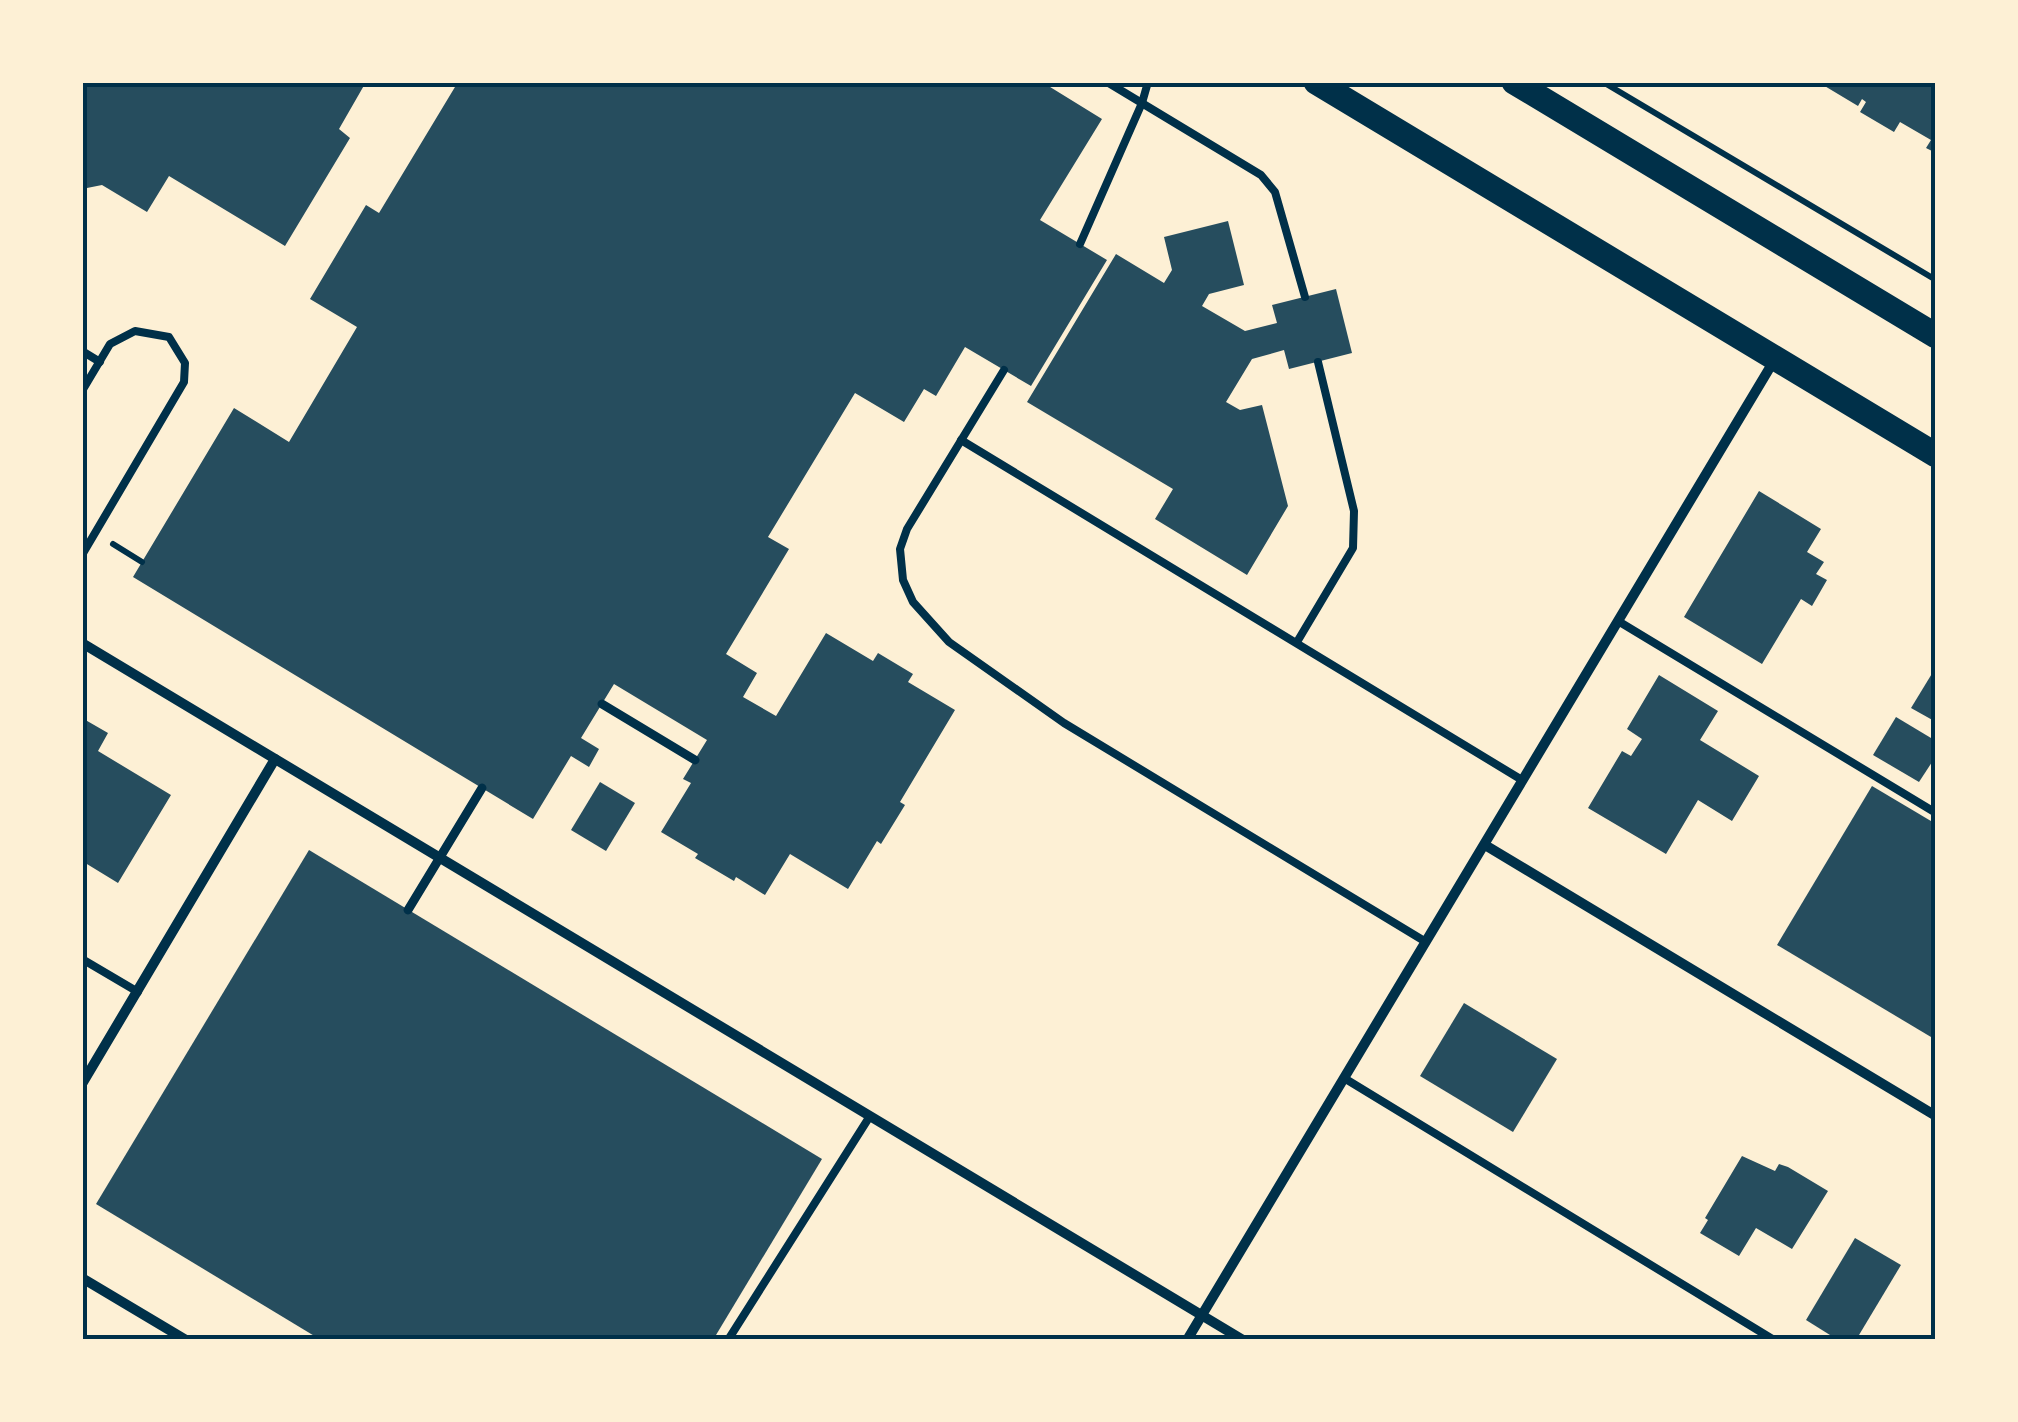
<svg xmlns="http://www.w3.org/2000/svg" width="2018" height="1422" viewBox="0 0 2018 1422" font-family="Karla,sans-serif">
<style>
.building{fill:#264d5e}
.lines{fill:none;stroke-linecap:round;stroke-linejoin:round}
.path{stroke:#003049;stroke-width:6}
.service{stroke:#003049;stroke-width:8}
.pedestrian{stroke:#003049;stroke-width:9}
.minor{stroke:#003049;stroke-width:10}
.primary{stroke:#003049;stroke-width:25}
.neatline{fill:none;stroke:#003049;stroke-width:4}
</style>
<rect width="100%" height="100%" fill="#fdf0d5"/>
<g class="building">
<polygon points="82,82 366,82 339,129 350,138 285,246 169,176 147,212 102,185 82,189"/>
<polygon points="458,82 1042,82 1102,119 1040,220 1107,260 1031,386 965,347 936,396 924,389 904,422 855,393 768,537 789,549 726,654 757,673 743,697 776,716 826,633 873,661 878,653 913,674 908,682 955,710 900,802 905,805 881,844 877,841 848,889 790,854 765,895 736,877 734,881 695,858 698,854 661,832 691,783 683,779 707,740 614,684 581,738 599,749 589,767 571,756 533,819 133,577 234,408 289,442 357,327 310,299 366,205 379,213"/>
<polygon points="1818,82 1936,82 1936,153 1926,148 1931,140 1900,122 1894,132 1860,112 1866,102 1862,99 1858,106"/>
<polygon points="1228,221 1244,285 1209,294 1202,306 1245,331 1277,323 1272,305 1336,289 1352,353 1289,369 1284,350 1252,359 1226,402 1240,410 1262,405 1288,506 1247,575 1155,519 1173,489 1027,402 1116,254 1164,283 1172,270 1164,237"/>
<polygon points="1759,491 1821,529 1807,552 1824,562 1816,574 1827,580 1812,606 1801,599 1762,664 1684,617"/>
<polygon points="1936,667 1936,722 1911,708"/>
<polygon points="1659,675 1718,711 1700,740 1759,776 1732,821 1698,800 1666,854 1588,808 1622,751 1631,756 1642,739 1627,729"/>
<polygon points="1896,717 1936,741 1936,756 1919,782 1873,755"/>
<polygon points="82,718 108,733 98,751 171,795 118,883 82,861"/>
<polygon points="600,782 635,803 606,851 571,830"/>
<polygon points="1872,786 1936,824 1936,1040 1777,945"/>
<polygon points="309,850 822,1159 713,1340 321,1340 96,1204"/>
<polygon points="1464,1003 1557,1059 1513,1132 1420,1076"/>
<polygon points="1742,1156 1775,1171 1779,1164 1788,1167 1828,1191 1792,1249 1756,1228 1739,1256 1700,1233 1708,1220 1705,1218"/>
<polygon points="1855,1238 1901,1265 1856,1340 1838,1340 1806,1320"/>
</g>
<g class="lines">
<g class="path">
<polyline points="1603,82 1936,280"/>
<polyline points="113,544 142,562"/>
</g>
<g class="service">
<polyline points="1107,82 1261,175 1275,192 1305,297"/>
<polyline points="1080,244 1142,103 1148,82"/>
<polyline points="82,351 100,362"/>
<polyline points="1004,370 907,529 900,549 903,580 913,602 949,642 1064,723 1426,942"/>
<polyline points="82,391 110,344 135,331 169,337 185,363 184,382 82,555"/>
<polyline points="961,440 1522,780"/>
<polyline points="1618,621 1936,813"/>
<polyline points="1297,642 1353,548 1354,511 1318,362"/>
<polyline points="82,959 138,992"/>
<polyline points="1344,1078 1774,1340"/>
<polyline points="728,1340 870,1116"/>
</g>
<g class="pedestrian">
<polyline points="602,704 695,760"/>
<polyline points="408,910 482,788"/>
</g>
<g class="minor">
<polyline points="82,643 1243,1340"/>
<polyline points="1485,845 1936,1116"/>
<polyline points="82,1084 275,759"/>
<polyline points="82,1278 186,1340"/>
<polyline points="1187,1340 1775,359"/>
</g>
<g class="primary">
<polyline points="1316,82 1936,455"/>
<polyline points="1514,82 1936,336"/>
</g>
</g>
<rect width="2018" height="1422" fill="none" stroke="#fdf0d5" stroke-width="170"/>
<rect x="85" y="85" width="1848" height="1252" class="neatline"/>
</svg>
